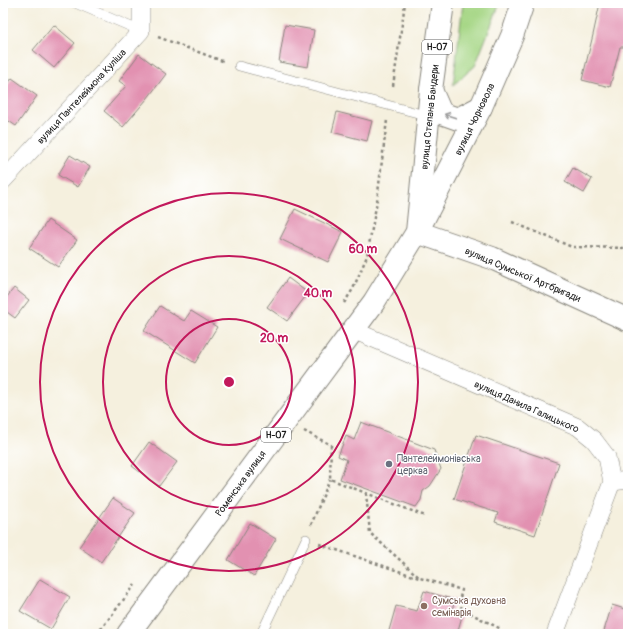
<svg xmlns="http://www.w3.org/2000/svg" width="631" height="637" viewBox="0 0 631 637" font-family="Pangolin,sans-serif">
<style>
.green{fill:#a5d684;stroke:#607950}
.building{fill:#e291b1}
.lines{fill:none;stroke-linecap:round;stroke-linejoin:round}
.lane-casing{stroke:#88867d;stroke-width:10}
.street-casing{stroke:#88867d;stroke-width:18}
.secondary-casing{stroke:#88867d;stroke-width:24}
.primary-casing{stroke:#88867d;stroke-width:24}
.path{stroke:#88867d;stroke-width:2.5;stroke-dasharray:3 3;stroke-linecap:butt}
.lane{stroke:#fff;stroke-width:9}
.street{stroke:#fff;stroke-width:17}
.secondary{stroke:#fff;stroke-width:22}
.primary{stroke:#fff;stroke-width:22}
.oneway{stroke:#999}
.ring{fill:none;stroke:#c2185b;stroke-width:2}
.worship-dot{fill:#6b7280;stroke:#fff;stroke-width:1.5}
.education-dot{fill:#8d6e63;stroke:#fff;stroke-width:1.5}
.labels{text-anchor:middle;stroke-width:3;stroke-linejoin:round;paint-order:stroke}
.shield{fill:#fff;stroke:#606060;stroke-width:1}
.shield-label{font-size:9px;font-weight:bold;fill:#1c1c1c}
.street-label{font-size:10px;fill:#1c1c1c;stroke:#fff}
.worship-label{font-size:10px;fill:#5b616d;stroke:#fff;text-anchor:start}
.education-label{font-size:10px;fill:#785e54;stroke:#fff;text-anchor:start}
.centre{fill:#c2185b;stroke:#fff;stroke-width:2}
.ring-label{font-size:12px;text-anchor:middle;font-weight:bold;fill:#c2185b;stroke:#fff;stroke-width:3;stroke-linejoin:round;paint-order:stroke}
</style>
<rect width="100%" height="100%" fill="#fff"/>
<filter id="ink" filterUnits="userSpaceOnUse"><feTurbulence type="fractalNoise" baseFrequency=".025" numOctaves="2"/><feDisplacementMap in="SourceGraphic" scale="8" xChannelSelector="R" yChannelSelector="G"/><feConvolveMatrix kernelMatrix="1 2 1 2 8 2 1 2 1" color-interpolation-filters="sRGB"/></filter>
<filter id="wash" filterUnits="userSpaceOnUse"><feTurbulence type="fractalNoise" baseFrequency=".012" numOctaves="4" result="noise"/><feDisplacementMap in="SourceGraphic" scale="16" xChannelSelector="R" yChannelSelector="G"/><feGaussianBlur stdDeviation="0.9" result="paint"/><feColorMatrix in="noise" values="0 0 0 0 0 0 0 0 0 0 0 0 0 0 0 0 0 1.4 0 .05"/><feComposite in="paint" operator="in"/></filter>
<g filter="url(#wash)">
<rect width="100%" height="100%" fill="#f5f0de"/>
<polygon class="green" points="463,3 500,3 475,66 453,85"/>
<g id="blocks">
<g class="building">
<polygon points="600,3 609,3 628,7 628,25 624,47 620,47 610,87 582,80 593,35"/>
<polygon points="54,25 75,43 54,68 33,50"/>
<polygon points="285,25 314,30 308,67 279,62"/>
<polygon points="139,54 166,74 147,99 123,127 104,111 126,86 119,81"/>
<polygon points="12,78 37,96 16,126 3,117 3,91"/>
<polygon points="337,112 372,121 367,141 332,132"/>
<polygon points="70,155 90,167 78,187 58,175"/>
<polygon points="573,168 592,179 584,193 565,182"/>
<polygon points="295,209 343,232 328,262 280,239"/>
<polygon points="48,220 77,240 58,267 29,248"/>
<polygon points="288,278 308,293 287,321 267,307"/>
<polygon points="14,288 29,300 15,318 3,309 3,302"/>
<polygon points="160,306 184,321 191,311 217,327 195,363 144,331"/>
<polygon points="361,422 434,450 441,469 430,486 423,491 421,500 416,507 340,479 347,460 338,456 346,436 354,440"/>
<polygon points="476,435 559,463 535,535 495,522 498,513 454,499"/>
<polygon points="149,442 177,462 159,486 132,466"/>
<polygon points="113,498 135,513 101,562 79,547"/>
<polygon points="250,523 276,539 254,576 228,560"/>
<polygon points="40,579 70,597 51,629 20,611"/>
<polygon points="424,591 455,600 451,613 462,616 457,634 388,634 396,606 417,611"/>
<polygon points="612,605 628,610 628,634 603,634"/>
</g>
</g>
</g>
<g filter="url(#ink)">
<use href="#blocks" fill-opacity="0" stroke="#88867d" stroke-width="1"/>
<g class="lines">
<defs>
<g id="lane">
<polyline points="75,3 141,31"/>
<polyline points="239,66 429,116"/>
<polyline points="261,634 306,539"/>
</g>
<g id="street">
<polyline points="3,181 141,31 141,3"/>
<polyline points="353,330 578,427 594,440 607,457 612,482 555,634"/>
<polyline points="612,482 628,480"/>
</g>
<g id="secondary">
<polyline points="431,90 441,113 458,119 481,107"/>
<polyline points="418,230 481,107 512,36 523,3"/>
</g>
<g id="primary">
<polyline points="417,232 492,258 628,320"/>
<polyline points="128,634 374,302 417,232 431,90 443,3"/>
</g>
</defs>
<use href="#lane" class="lane-casing"/>
<use href="#street" class="street-casing"/>
<use href="#secondary" class="secondary-casing"/>
<use href="#primary" class="primary-casing"/>
<g class="path">
<polyline points="158,37 225,62"/>
<polyline points="393,86 405,3"/>
<polyline points="512,222 572,247 628,248"/>
<polyline points="344,303 353,289 367,256 377,201 387,120"/>
<polyline points="304,431 331,445 330,479 425,516"/>
<polyline points="366,493 370,533 420,578 462,590 459,601 462,609 501,629"/>
<polyline points="311,525 330,479"/>
<polyline points="319,544 419,578"/>
<polyline points="97,634 135,585"/>
</g>
<use href="#lane" class="lane"/>
<use href="#street" class="street"/>
<use href="#secondary" class="secondary"/>
<use href="#primary" class="primary"/>
</g>
<defs><path id="oneway-shaft" d="M-6 0H5M1.5-3L5.5 0L1.5 3" fill="none" stroke-width="1.6" stroke-linecap="round" stroke-linejoin="round"/></defs>
<use class="oneway" href="#oneway-shaft" transform="translate(450 116) rotate(-162)"/>
</g>
<g class="ring">
<circle cx="229" cy="382" r="63"/>
<circle cx="229" cy="382" r="126"/>
<circle cx="229" cy="382" r="189"/>
</g>
<circle class="worship-dot" cx="389" cy="464" r="4"/>
<circle class="education-dot" cx="424" cy="606" r="4"/>
<g class="labels">
<g class="shield">
<rect x="422" y="40" width="30" height="14" rx="3"/>
<rect x="261" y="428" width="30" height="14" rx="3"/>
</g>
<g class="shield-label">
<text x="437" y="50">Н-07</text>
<text x="276" y="438">Н-07</text>
</g>
<g class="street-label">
<text transform="translate(81 96) rotate(-47)" y="4">вулиця Пантелеймона Куліша</text>
<text transform="translate(429 117) rotate(-84)" y="4">вулиця Степана Бандери</text>
<text transform="translate(474 119) rotate(-64)" y="4">вулиця Чорновола</text>
<text transform="translate(523 274) rotate(23)" y="4">вулиця Сумської Артбригади</text>
<text transform="translate(527 406) rotate(24)" y="4">вулиця Данила Галицького</text>
<text transform="translate(240 483) rotate(-54)" y="4">Роменська вулиця</text>
</g>
<g class="worship-label">
<text x="397" y="462">Пантелеймонівська<tspan x="397" dy="12">церква</tspan></text>
</g>
<g class="education-label">
<text x="432" y="604">Сумська духовна<tspan x="432" dy="12">семінарія</tspan></text>
</g>
</g>
<circle cx="229" cy="382" r="6" class="centre"/>
<g class="ring-label">
<text x="363" y="253">60 m</text>
<text x="318" y="297">40 m</text>
<text x="274" y="342">20 m</text>
</g>
<rect width="631" height="637" fill="none" stroke="#fff" stroke-width="16"/>
</svg>
